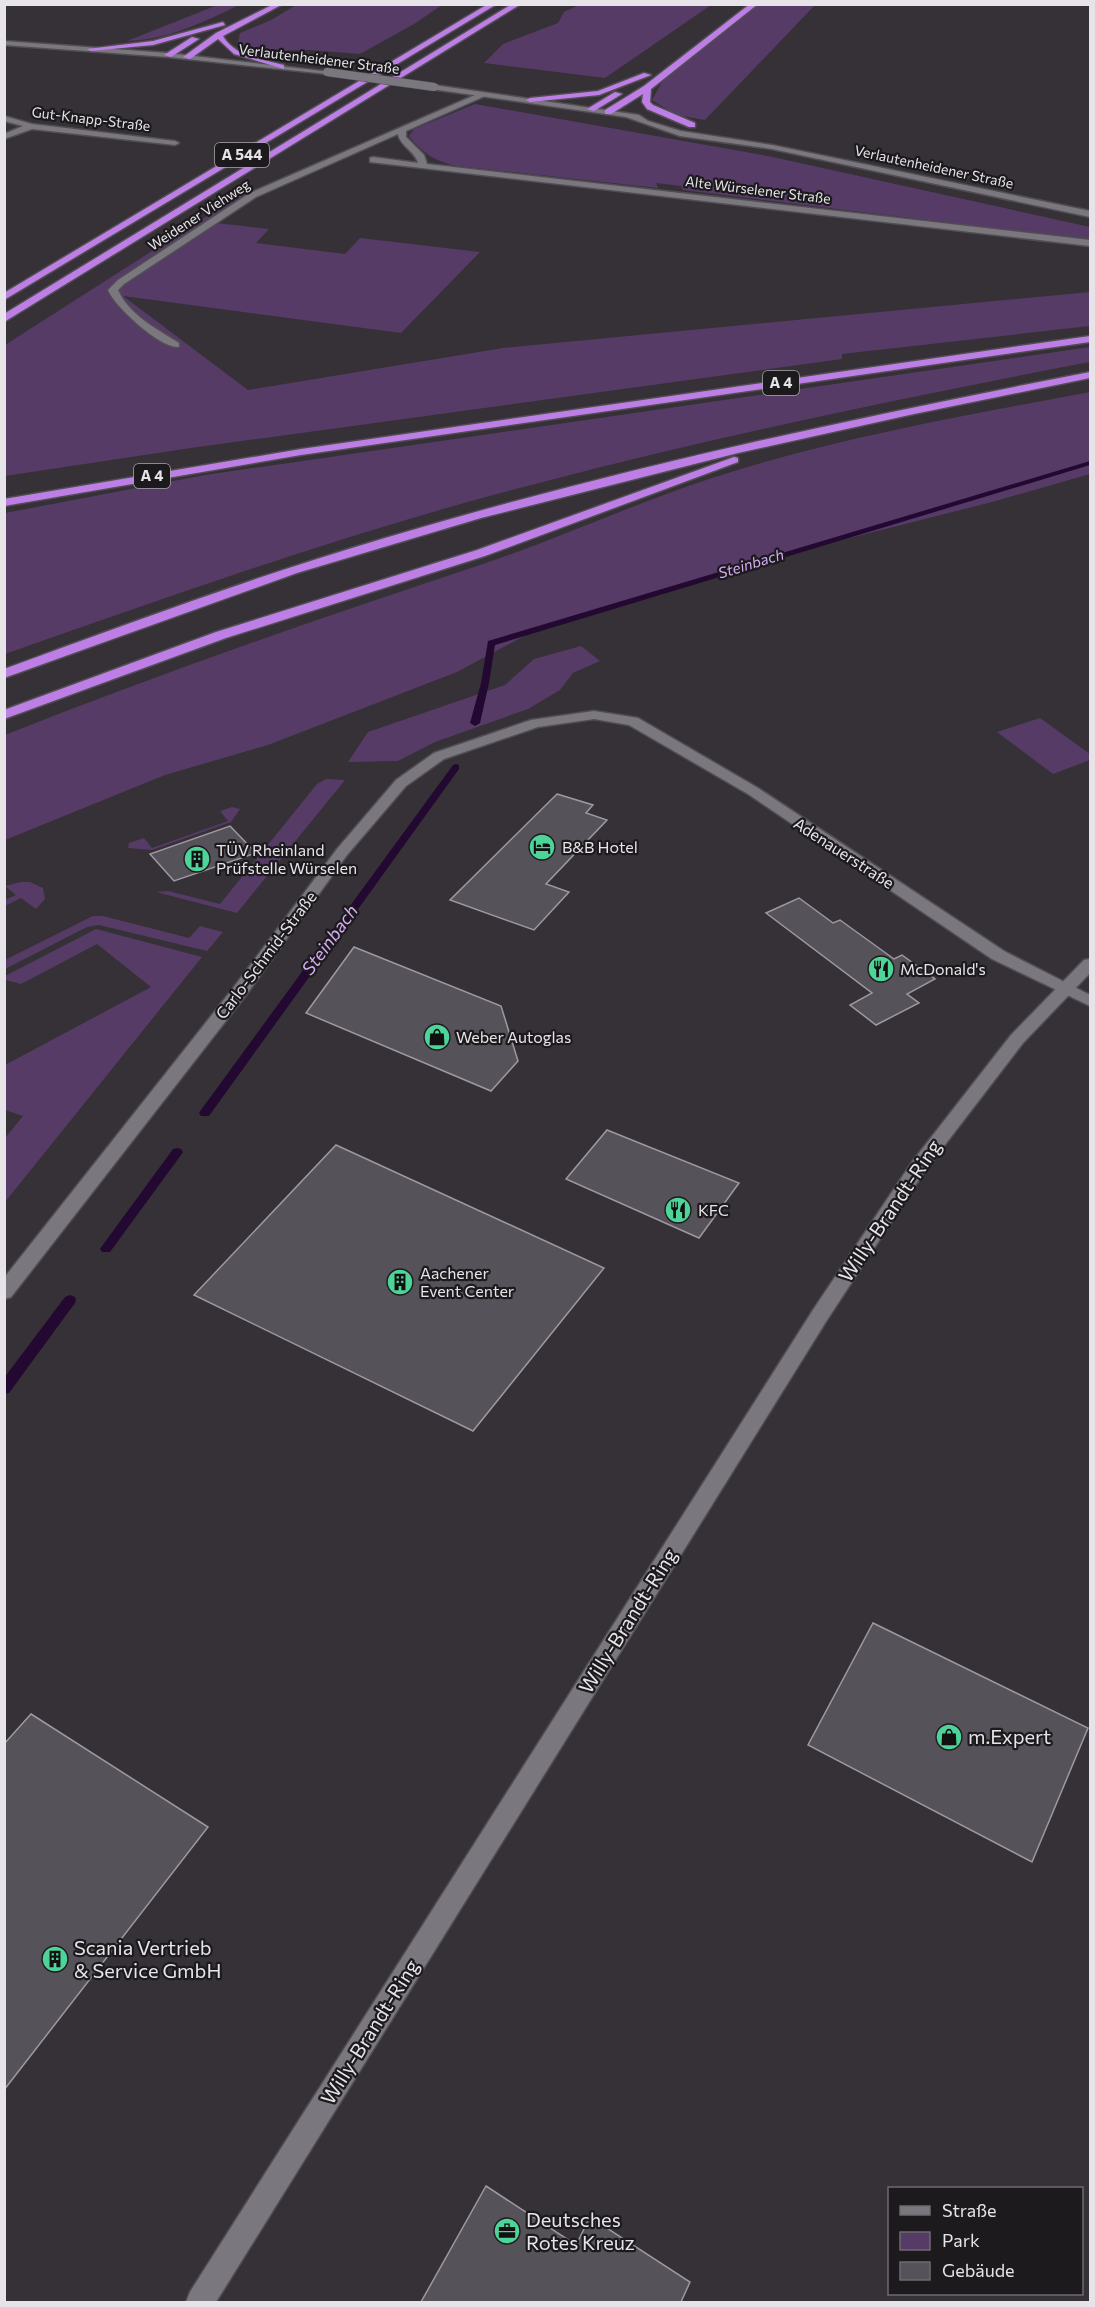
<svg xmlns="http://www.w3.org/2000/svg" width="1095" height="2307" viewBox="0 0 1095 2307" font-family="Commissioner,sans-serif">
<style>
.green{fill:#553b66}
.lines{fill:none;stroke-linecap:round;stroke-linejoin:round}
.stream{fill:#230931;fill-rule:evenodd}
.building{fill:#565259;stroke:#9e99a1;stroke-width:1.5}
.street-casing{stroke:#514e53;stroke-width:3}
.secondary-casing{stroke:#514e53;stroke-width:3}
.highway-casing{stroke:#514e53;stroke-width:3}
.street{fill:#7b777e;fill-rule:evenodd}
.secondary{fill:#7b777e;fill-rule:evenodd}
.highway{fill:#bd7fe5;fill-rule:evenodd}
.secondary-bridge-casing{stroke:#514e53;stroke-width:9;stroke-linecap:butt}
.secondary-bridge{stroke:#7b777e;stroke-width:8}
.labels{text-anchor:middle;stroke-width:4.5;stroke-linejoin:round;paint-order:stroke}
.far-street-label{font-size:14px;fill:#e6e4e8;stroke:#1c1a1d}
.shield{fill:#1c1a1d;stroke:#a9a7ab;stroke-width:1.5}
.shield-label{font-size:15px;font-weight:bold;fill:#e6e4e8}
.far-water-label{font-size:15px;font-style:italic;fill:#d6acf3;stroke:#1c1a1d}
.poi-label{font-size:16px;fill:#e6e4e8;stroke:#1c1a1d;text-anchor:start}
.street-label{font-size:16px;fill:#e6e4e8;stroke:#1c1a1d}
.water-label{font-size:18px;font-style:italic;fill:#d6acf3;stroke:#1c1a1d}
.near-street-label{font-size:20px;fill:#e6e4e8;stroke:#1c1a1d}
.near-poi-label{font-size:20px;fill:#e6e4e8;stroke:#1c1a1d;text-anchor:start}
</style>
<rect width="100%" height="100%" fill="#353137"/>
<g class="green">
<path d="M220,4L239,5C204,22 167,40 127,41Z"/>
<polygon points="581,4 711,4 711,5 605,78 484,63 503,44 558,23 564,12"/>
<polygon points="296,5 296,4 442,5 414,24 360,54 309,50 270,51 237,46 240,33 271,20"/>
<polygon points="758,5 815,5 705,120 676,115 652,100 665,77"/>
<path d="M475,104L768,156L1090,227V240L683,190L681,186L656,183L658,188L457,166C436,162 422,153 409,136L414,129Z"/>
<polygon points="249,189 258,196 216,223 269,229 256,243 345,254 360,238 480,252 401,333 123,296 248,390 503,348 1090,292 1090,326 842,354 842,359 191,448 5,476 5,345"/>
<path d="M1090,347V362C907,397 724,435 543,482C361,528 182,592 5,654V513L205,475Z"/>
<path d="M1090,392V474L992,502L771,558L541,627L457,672L268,745L165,775L5,840V735C161,673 320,618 480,565C552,541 622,509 694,484C823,440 957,417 1090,392Z"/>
<polygon points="581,646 600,661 573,673 560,690 528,709 435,742 398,761 348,762 368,732 505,685 534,659"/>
<polygon points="1040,718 1090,754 1090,760 1053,774 997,732"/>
<polygon points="326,779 345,780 237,913 156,892 168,891 220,904 317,784"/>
<polygon points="232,807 240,809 231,822 152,850 128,848 129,843 144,838 152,848 228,821 220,811"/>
<polygon points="21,882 30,882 43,888 45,899 36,909 21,898 5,906 5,900 16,895 5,886"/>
<polygon points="93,916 103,916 189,938 200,926 223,932 207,951 99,925 87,927 5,969 5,960"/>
<polygon points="96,929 202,957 5,1202 5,1138 23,1116 5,1110 5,1065 151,987 97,944 21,984 5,980 5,976"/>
</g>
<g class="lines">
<g class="stream">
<polygon points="1090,461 1090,465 495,645 489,683 480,723 475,726 470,723 481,683 488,641"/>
<polygon points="456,764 459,765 459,769 209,1116 201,1116 199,1113 201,1110 453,765"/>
<polygon points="177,1148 181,1149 183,1152 181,1155 110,1252 102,1252 100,1249 102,1246 173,1149"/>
<polygon points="70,1295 75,1297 76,1300 75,1303 9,1393 4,1394 4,1378 65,1297"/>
</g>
</g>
<g class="building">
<polygon points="557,794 593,805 586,813 607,820 546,884 569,892 534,930 450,900"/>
<polygon points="230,826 256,853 174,881 150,854"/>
<polygon points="799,898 833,923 840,920 894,959 902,955 935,979 907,994 919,1003 876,1025 850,1005 872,993 766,913"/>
<polygon points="354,947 501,1006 518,1061 491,1091 306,1013"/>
<polygon points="607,1130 739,1183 699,1238 566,1179"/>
<polygon points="336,1145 604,1268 473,1431 194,1295"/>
<polygon points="873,1623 1088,1728 1032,1862 808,1745"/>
<polygon points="31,1714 208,1827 4,2090 4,1744"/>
<polygon points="486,2186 576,2245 590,2217 690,2282 681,2302 421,2302"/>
</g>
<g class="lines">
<defs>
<g id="street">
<path d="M482,92L486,94L485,96L406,131V137L424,155L427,164L1090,240V246L370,162V158L373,157L418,163C415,151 400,146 398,134L256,197L124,284L118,290C129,315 157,329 179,343V347C161,349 115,307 108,290L118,280L250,193Z"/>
<polygon points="4,116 32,124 175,141 179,143 175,145 32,129 4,139 4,134 23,126 4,121"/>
<polygon points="594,711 638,718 758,788 1004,951 1090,995 1090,1006 992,959 748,794 629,725 594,719 538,727 444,759 406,786 347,855 246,995 11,1297 4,1299 4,1278 234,987 337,849 396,780 434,753 531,720"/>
</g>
<g id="secondary">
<polygon points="4,41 168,53 331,72 327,74 168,57 4,45"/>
<polygon points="434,85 639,115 648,121 681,131 772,145 1090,211 1090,217 772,149 680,136 626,117 431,89 430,87"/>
<polygon points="1090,959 1090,973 1023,1043 924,1172 827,1320 216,2302 186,2302 190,2292 813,1310 912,1162 1011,1035 1084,960"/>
</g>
<g id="highway">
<path d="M274,4H283L223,36C234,56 263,60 284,65V69L234,54L218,39L190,59L183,57L216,33Z"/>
<polygon points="488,4 497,4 4,300 4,293"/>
<polygon points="512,4 521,4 4,322 4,314"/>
<polygon points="750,4 758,4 651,89 650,102 653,105 695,123 695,127 689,127 647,109 642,102 643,94 611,114 605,114 605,110 644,86"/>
<polygon points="223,22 225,25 153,45 91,51 87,49 153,41"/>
<polygon points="192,37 199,39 171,57 164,55"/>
<polygon points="644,73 651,75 599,95 530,102 526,100 530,98 598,91"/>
<polygon points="615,92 622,94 594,111 587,109"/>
<polygon points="1090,336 1090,342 301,455 4,506 4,499 301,449"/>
<path d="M1090,372V378L914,414L738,453L481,518L297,573L4,678V669C130,623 256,576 385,538C616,469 853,418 1090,372Z"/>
<polygon points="734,457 738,458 738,462 485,556 226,638 4,719 4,710 216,632 477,550"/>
</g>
</defs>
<use href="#street" class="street-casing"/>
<use href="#secondary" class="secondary-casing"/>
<use href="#highway" class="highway-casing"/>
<use href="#street" class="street"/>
<use href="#secondary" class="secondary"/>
<use href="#highway" class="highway"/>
<defs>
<polyline id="secondary-bridge" points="327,72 434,87"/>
</defs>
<use href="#secondary-bridge" class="secondary-bridge-casing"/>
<use href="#secondary-bridge" class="secondary-bridge"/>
</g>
<defs>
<symbol id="hotel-disc" viewBox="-11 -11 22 22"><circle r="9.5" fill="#4ed399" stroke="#1c1a1d"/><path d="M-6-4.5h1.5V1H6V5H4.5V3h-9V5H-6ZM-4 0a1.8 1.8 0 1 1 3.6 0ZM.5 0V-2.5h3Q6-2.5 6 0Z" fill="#111"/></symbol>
<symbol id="building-disc" viewBox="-11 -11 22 22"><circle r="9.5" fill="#4ed399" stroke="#1c1a1d"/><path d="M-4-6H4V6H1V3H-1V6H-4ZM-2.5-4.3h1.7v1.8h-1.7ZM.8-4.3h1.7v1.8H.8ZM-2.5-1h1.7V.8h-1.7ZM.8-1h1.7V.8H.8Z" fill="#111"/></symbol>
<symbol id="restaurant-disc" viewBox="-11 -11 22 22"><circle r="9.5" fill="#4ed399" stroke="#1c1a1d"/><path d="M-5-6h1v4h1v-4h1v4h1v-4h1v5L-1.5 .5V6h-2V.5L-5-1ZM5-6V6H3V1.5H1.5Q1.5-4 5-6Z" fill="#111"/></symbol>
<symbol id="shop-disc" viewBox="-11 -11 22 22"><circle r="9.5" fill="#4ed399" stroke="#1c1a1d"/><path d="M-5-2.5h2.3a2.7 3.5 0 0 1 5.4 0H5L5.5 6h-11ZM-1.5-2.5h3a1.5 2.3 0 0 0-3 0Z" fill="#111"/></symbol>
<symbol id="office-disc" viewBox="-11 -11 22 22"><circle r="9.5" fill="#4ed399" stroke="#1c1a1d"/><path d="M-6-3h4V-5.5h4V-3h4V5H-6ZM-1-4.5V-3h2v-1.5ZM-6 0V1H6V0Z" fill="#111"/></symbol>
</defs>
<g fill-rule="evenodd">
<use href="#hotel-disc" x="527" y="832" width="30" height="30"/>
<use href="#building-disc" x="182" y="844" width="30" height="30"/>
<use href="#restaurant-disc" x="866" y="954" width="30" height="30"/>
<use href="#shop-disc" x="422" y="1022" width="30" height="30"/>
<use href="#restaurant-disc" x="663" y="1195" width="30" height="30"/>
<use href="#building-disc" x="385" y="1267" width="30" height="30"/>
<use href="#shop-disc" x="934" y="1722" width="30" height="30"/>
<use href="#building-disc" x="40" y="1944" width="30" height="30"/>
<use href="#office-disc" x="492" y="2216" width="30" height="30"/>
</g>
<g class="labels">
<g class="far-street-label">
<text transform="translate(319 59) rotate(7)" y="5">Verlautenheidener Straße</text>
<text transform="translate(91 119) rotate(7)" y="5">Gut-Knapp-Straße</text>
<text transform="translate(934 167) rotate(12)" y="5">Verlautenheidener Straße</text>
<text transform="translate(758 190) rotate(7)" y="5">Alte Würselener Straße</text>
<text transform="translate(199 215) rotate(-33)" y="5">Weidener Viehweg</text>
</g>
<g class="shield">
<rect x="215" y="143" width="54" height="24" rx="4.5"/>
<rect x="763" y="371" width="36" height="24" rx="4.5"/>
<rect x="134" y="464" width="36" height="24" rx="4.5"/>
</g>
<g class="shield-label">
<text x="242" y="160">A 544</text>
<text x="781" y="388">A 4</text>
<text x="152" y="481">A 4</text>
</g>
<g class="far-water-label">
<text transform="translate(751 564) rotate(-17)" y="5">Steinbach</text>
</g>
<g class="poi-label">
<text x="562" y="853">B&amp;B Hotel</text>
<text x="216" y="856">TÜV Rheinland<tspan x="216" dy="18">Prüfstelle Würselen</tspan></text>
<text x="900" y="975">McDonald's</text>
<text x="456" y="1043">Weber Autoglas</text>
<text x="698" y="1216">KFC</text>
<text x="420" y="1279">Aachener<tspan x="420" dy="18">Event Center</tspan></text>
</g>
<g class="street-label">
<text transform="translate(844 853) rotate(33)" y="6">Adenauerstraße</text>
<text transform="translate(266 955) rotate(-53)" y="6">Carlo-Schmid-Straße</text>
</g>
<g class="water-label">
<text transform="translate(330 940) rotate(-54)" y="6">Steinbach</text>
</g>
<g class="near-street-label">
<text transform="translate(890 1211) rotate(-56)" y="7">Willy-Brandt-Ring</text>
<text transform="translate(628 1621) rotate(-58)" y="7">Willy-Brandt-Ring</text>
<text transform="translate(370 2032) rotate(-58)" y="7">Willy-Brandt-Ring</text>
</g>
<g class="near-poi-label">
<text x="968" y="1744">m.Expert</text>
<text x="74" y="1955">Scania Vertrieb<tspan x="74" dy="23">&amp; Service GmbH</tspan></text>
<text x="526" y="2227">Deutsches<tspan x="526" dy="23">Rotes Kreuz</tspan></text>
</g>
</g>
<rect width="1095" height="2307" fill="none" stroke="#e6e4e8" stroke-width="12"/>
<rect x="888" y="2187" width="195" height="108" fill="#1c1a1d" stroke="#6d6b6e" stroke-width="1.5"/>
<rect x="900" y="2206" width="30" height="9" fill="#7b777e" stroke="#6d6b6e" stroke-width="1.5"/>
<text x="942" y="2217" font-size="18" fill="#e6e4e8">Straße</text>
<rect x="900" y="2232" width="30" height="18" fill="#553b66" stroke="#6d6b6e" stroke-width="1.5"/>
<text x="942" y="2247" font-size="18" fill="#e6e4e8">Park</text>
<rect x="900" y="2262" width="30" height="18" fill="#565259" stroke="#6d6b6e" stroke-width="1.5"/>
<text x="942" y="2277" font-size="18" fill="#e6e4e8">Gebäude</text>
</svg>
